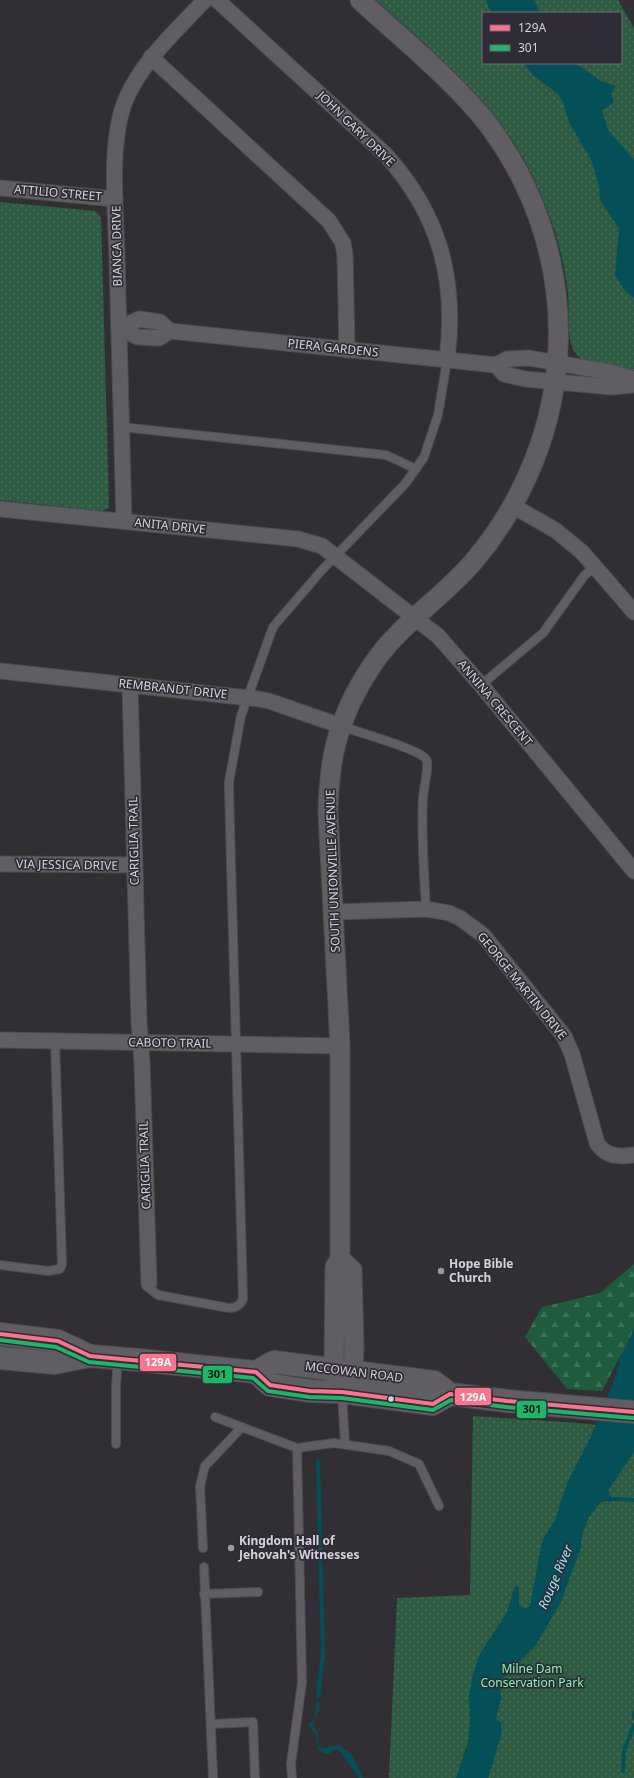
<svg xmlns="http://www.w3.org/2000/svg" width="634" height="1778" viewBox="0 0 634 1778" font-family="'Noto Sans',sans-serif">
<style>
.forest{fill:url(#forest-firs)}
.park{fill:url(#park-dots);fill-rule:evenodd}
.water{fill:#045058}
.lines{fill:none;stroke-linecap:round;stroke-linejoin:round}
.stream{stroke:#045058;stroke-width:4}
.service-casing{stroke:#4e4c51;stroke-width:10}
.minor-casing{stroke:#4e4c51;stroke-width:17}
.tertiary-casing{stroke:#4e4c51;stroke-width:21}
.secondary-casing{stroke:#4e4c51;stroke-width:24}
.service{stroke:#605e63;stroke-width:8}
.minor{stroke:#605e63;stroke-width:15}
.tertiary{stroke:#605e63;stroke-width:19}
.secondary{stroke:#605e63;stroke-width:22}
.bus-1-casing{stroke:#302c37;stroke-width:7}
.bus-2-casing{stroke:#302c37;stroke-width:7}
.bus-1{stroke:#fc738d;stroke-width:4}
.bus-2{stroke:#1ab867;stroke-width:4}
.poi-dot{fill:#9c9aa0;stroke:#302c37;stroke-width:1.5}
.bus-dot{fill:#d5d3da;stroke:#302c37;stroke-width:1.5}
.labels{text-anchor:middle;stroke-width:3.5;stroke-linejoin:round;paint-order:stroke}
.street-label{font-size:12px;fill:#d5d3da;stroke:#302c37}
.poi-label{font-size:12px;font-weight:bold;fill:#d5d3da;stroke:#302c37;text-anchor:start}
.park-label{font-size:12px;fill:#7ff7b2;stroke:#302c37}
.water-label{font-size:13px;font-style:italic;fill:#91ebf8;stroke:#302c37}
.line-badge{stroke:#302c37;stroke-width:1.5}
.badge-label{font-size:11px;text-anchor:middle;font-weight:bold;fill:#fff}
.pale-badge-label{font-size:11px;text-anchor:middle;font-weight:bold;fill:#111}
</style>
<defs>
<pattern id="forest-firs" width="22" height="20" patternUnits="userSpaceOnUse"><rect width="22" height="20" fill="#1e5c3d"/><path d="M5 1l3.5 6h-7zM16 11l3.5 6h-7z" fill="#3e7258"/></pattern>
<pattern id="park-dots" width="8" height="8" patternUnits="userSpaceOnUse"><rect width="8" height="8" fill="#2e5c42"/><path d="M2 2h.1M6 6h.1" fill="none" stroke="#4b725d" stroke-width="1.8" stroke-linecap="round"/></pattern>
</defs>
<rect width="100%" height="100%" fill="#312f34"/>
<polygon class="forest" points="634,1264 634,1340 621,1355 602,1391 567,1389 525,1337 542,1307 600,1293"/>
<g class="park">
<path d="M376,0H618L634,28V371C617,368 589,369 577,355C565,342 570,311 568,293C565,270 560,245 552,223C539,186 521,149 497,119C462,74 418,38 376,0ZM483,13H621V63H483Z"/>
<polygon points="0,202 95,211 101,217 109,505 109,508 101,511 0,500"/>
<polygon points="473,1416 579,1423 634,1429 634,1778 389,1778 397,1598 470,1595"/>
</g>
<g class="water">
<polygon points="486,0 534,0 540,13 491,13"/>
<polygon points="523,63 575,63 601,81 616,86 611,95 614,102 602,111 608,130 634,160 634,298 626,292 615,276 619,229 600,200 599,186 592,162 569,122 563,102 558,94 534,76"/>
<polygon points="634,1329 634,1452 609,1489 609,1495 614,1499 612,1501 601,1502 589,1517 583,1532 580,1550 561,1602 536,1645 503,1678 500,1685 501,1697 496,1719 501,1723 502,1733 488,1778 456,1778 468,1741 470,1723 469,1696 473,1674 480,1654 507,1612 515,1585 519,1587 519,1605 525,1609 530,1606 542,1541 555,1520 567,1483 591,1436 612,1386 620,1359"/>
<polygon points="318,1696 319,1709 313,1724 317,1732 319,1746 323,1748 339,1745 352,1755 363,1778 359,1778 339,1750 335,1749 329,1754 324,1754 318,1749 316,1735 309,1725 314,1719"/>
</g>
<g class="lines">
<g class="stream">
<polyline points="318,1461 323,1654 318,1696"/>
<polyline points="614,1499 634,1500"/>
<polyline points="634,1713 634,1718"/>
<polyline points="623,1771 624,1751 634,1725"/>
</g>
<defs>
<g id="service">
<polyline points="121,427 386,455 416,469"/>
<polyline points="481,685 543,633 584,576 595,566"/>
<path d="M341,726C356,732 420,749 426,759C430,765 423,790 423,798C421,835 424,872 426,909"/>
<polyline points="0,1265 48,1271 60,1269 62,1264 55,1041"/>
<path d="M149,1284L150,1289L158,1295L229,1308C236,1308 240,1306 243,1299L229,790V782L241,716L273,627L322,570L405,484L424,457L438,415L447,360"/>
<polyline points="342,1393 345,1444"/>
<polyline points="215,1417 297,1448 334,1443 389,1451 419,1464 439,1506"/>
<polyline points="116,1444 116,1385 118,1359"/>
<polyline points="203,1548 200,1486 205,1466 242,1427"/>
<polyline points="204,1567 213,1778"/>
<polyline points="204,1594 258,1592"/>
<polyline points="211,1724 253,1722 255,1778"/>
<polyline points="292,1778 291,1764 302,1682 297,1448"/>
</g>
<g id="minor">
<path d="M217,0L385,154C440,215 457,279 447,360"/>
<polyline points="151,57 329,221 343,243 345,255 347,350"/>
<polyline points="0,188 115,199"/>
<polyline points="119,328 139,319 160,322 170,331 496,365 507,359 529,358 614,373 634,379"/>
<polyline points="119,328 138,337 159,338 170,331"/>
<polyline points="496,365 504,374 525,379 611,387 634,385"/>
<polyline points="513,506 555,530 582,552 634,612"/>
<polyline points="0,509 298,539 322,546 438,636 481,685 634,871"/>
<path d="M124,521C122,433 119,346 117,258C116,212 108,141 126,99C143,60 176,31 205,0"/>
<polyline points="0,671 259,699 269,701 341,726"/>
<polyline points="130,685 139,1022 142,1062 149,1284"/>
<polyline points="0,864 135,865"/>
<path d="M334,912L426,909L449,913L460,918L483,935L564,1036L572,1054L597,1143C606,1157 619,1157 634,1155"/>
<polyline points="0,1040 340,1046"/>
</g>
<g id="tertiary">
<polyline points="340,1259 352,1270 354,1348 353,1372 346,1385"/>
<path d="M338,1382L334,1370L335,1267L340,1259V1046L328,812C329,784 331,754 341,727C351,696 374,657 398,634C422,609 451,588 474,561C579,436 588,260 490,127C454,80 403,40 360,0"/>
</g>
<g id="secondary">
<polyline points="0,1334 58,1341 90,1356"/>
<polyline points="0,1358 54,1363 90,1356 138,1360 256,1372 274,1362 434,1382 450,1394 507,1401 634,1412"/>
<polyline points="256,1372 270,1385 310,1391 342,1392 433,1404 450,1394"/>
</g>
</defs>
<use href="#service" class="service-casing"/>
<use href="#minor" class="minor-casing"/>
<use href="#tertiary" class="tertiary-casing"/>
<use href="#secondary" class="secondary-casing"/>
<use href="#service" class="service"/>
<use href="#minor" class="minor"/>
<use href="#tertiary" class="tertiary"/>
<use href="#secondary" class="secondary"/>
<defs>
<polyline id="bus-1" points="0,1334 58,1341 90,1356 256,1372 270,1385 310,1391 342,1392 433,1404 450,1394 507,1401 634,1412"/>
<polyline id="bus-2" points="0,1340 56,1347 89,1362 253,1378 268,1391 309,1397 342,1398 433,1410 451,1400 506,1407 633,1418"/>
</defs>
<use href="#bus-1" class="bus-1-casing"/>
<use href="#bus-2" class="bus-2-casing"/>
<use href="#bus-1" class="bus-1"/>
<use href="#bus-2" class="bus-2"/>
</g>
<g class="poi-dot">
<circle cx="441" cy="1271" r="4"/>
<circle cx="231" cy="1548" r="4"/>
</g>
<circle class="bus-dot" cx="391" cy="1399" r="3.5"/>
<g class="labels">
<g class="street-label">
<text transform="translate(356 129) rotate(44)" y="4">JOHN GARY DRIVE</text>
<text transform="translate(58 193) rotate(5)" y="4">ATTILIO STREET</text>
<text transform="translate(117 246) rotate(-91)" y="4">BIANCA DRIVE</text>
<text transform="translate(333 348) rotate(6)" y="4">PIERA GARDENS</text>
<text transform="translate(170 526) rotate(6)" y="4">ANITA DRIVE</text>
<text transform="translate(173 689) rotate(6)" y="4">REMBRANDT DRIVE</text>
<text transform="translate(495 703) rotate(50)" y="4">ANNINA CRESCENT</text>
<text transform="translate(134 841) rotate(-91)" y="4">CARIGLIA TRAIL</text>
<text transform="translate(67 865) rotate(1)" y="4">VIA JESSICA DRIVE</text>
<text transform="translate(333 871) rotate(-92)" y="4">SOUTH UNIONVILLE AVENUE</text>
<text transform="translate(522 986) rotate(51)" y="4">GEORGE MARTIN DRIVE</text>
<text transform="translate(170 1043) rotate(1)" y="4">CABOTO TRAIL</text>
<text transform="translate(145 1165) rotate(-92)" y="4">CARIGLIA TRAIL</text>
<text transform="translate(354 1372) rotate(7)" y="4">MCCOWAN ROAD</text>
</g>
<g class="poi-label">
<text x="449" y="1268">Hope Bible<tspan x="449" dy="14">Church</tspan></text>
<text x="239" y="1545">Kingdom Hall of<tspan x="239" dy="14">Jehovah's Witnesses</tspan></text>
</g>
<g class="park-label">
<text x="532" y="1673">Milne Dam<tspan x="532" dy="14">Conservation Park</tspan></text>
</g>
<g class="water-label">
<text transform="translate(555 1577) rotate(-67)" y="5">Rouge River</text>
</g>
</g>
<g class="line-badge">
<rect x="139" y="1353" width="38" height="19" rx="4" fill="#fc738d"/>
<rect x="202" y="1365" width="31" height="19" rx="4" fill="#1ab867"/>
<rect x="454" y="1387" width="38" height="19" rx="4" fill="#fc738d"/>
<rect x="516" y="1400" width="31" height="19" rx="4" fill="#1ab867"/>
</g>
<g class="badge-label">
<text x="158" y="1366">129A</text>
<text x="473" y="1401">129A</text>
</g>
<g class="pale-badge-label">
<text x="217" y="1378">301</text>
<text x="532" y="1413">301</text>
</g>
<rect x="482" y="12" width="140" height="52" fill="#302c37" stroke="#726f78"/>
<rect x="490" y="25" width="20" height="6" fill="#fc738d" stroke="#726f78"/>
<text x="518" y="32" font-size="12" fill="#d5d3da">129A</text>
<rect x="490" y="45" width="20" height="6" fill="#1ab867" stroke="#726f78"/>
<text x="518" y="52" font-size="12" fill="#d5d3da">301</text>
</svg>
